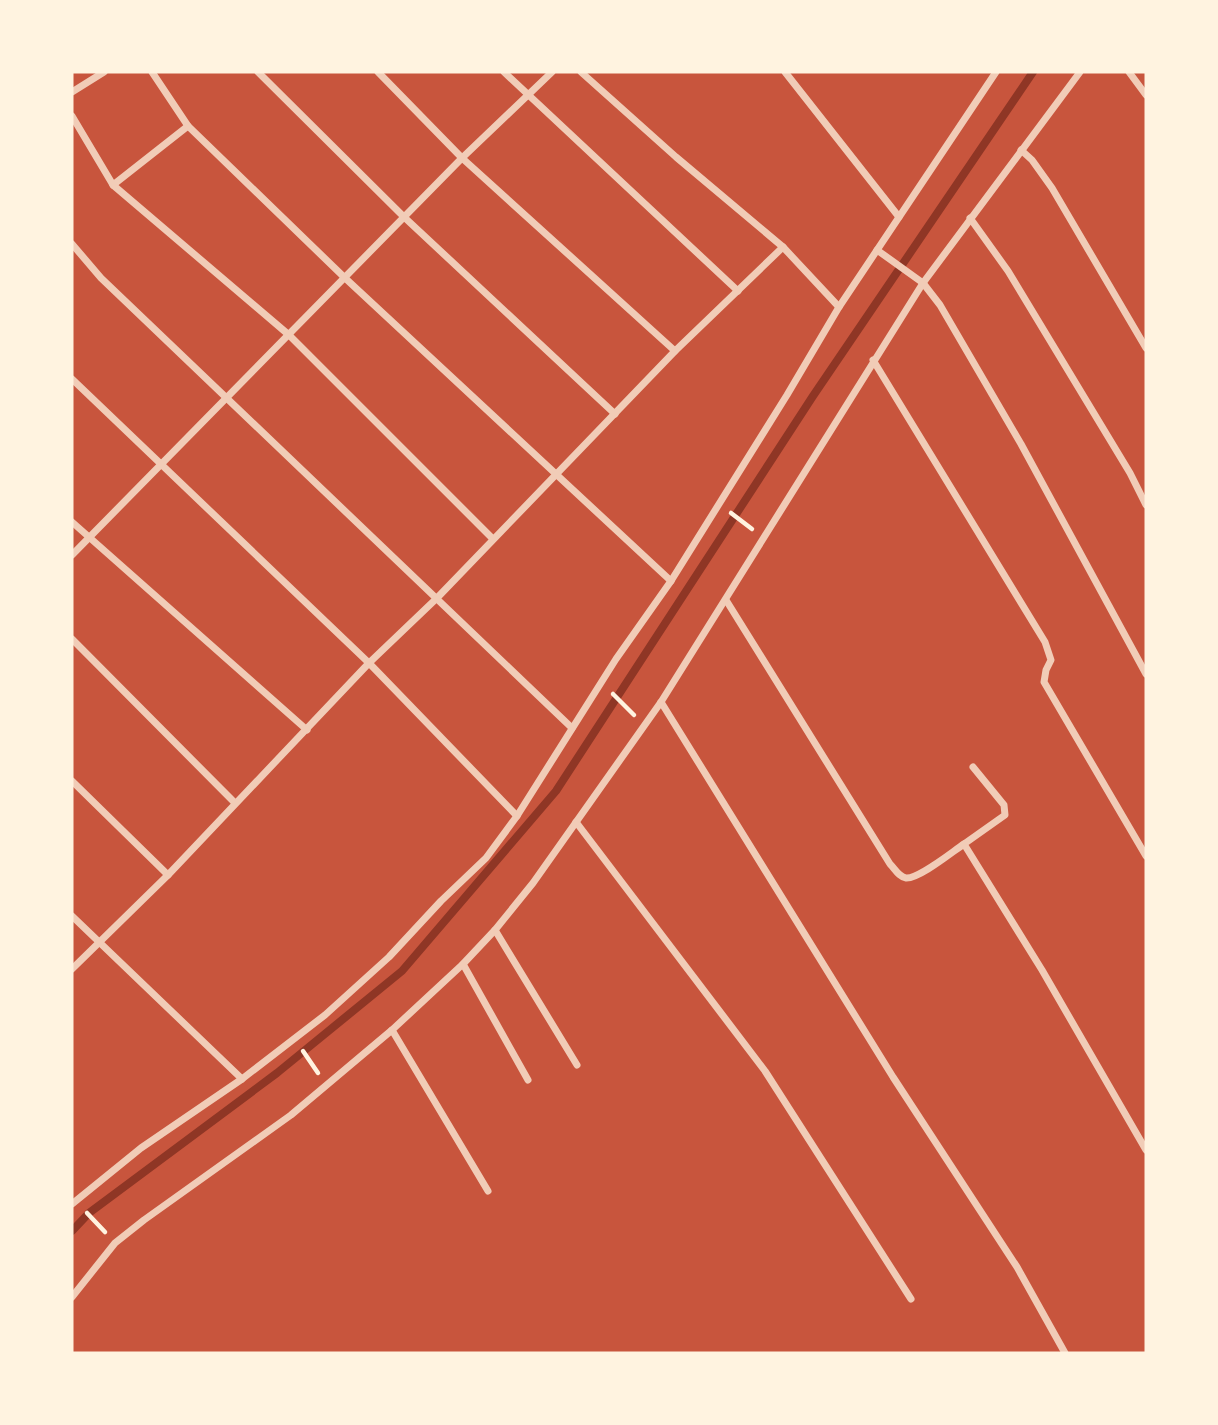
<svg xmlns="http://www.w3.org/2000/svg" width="1218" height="1425" viewBox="0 0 1218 1425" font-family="'IBM Plex Serif',serif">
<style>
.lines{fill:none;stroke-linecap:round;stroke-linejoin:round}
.stream{stroke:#8f3625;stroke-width:8}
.path{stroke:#fff3e0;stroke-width:4.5}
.minor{stroke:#f1ccb7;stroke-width:7}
</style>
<rect width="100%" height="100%" fill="#c8553d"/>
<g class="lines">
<polyline class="stream" points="72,1231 89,1213 277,1073 402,971 556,791 813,396 1033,72"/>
<g class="path">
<polyline points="731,513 752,529"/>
<polyline points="613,694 634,715"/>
<polyline points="303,1051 318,1073"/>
<polyline points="87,1213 105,1232"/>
</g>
<g class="minor">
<polyline points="152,72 188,126 345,278 671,581"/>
<polyline points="258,72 404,217 615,414"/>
<polyline points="378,72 462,158 675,351"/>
<polyline points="504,72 738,291"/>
<polyline points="581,72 676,157 783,247 839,307"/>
<polyline points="785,72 899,217"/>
<polyline points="1129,72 1146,95"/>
<polyline points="72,92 104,72"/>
<polyline points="72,116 113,185 289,335 493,539"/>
<polyline points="1021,150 1032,160 1052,188 1146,348"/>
<polyline points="113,185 188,126"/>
<polyline points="970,218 1008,271 1130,473 1146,505"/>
<polyline points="72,244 101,278 572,728"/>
<polyline points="877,250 923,283 940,305 1021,444 1146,674"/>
<polyline points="873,360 1045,642 1051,660 1046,670 1044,682 1146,856"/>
<polyline points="72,379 369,663 517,816"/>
<polyline points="72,522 307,730"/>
<polyline points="72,555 462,158 552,72"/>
<path d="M726,600L890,864C895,869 899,877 906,878C919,879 952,852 964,844"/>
<polyline points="72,639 235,803"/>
<polyline points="661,702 893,1077 1017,1267 1065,1353"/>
<polyline points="973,767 1004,805 1005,815 964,844 1042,970 1146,1150"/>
<polyline points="72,781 168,875"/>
<polyline points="576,822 765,1071 911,1299"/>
<polyline points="72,916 242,1079"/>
<polyline points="495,930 577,1065"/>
<polyline points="463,964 528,1080"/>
<polyline points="72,969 168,875 369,663 437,598 675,351 783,247"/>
<polyline points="392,1030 488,1191"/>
<polyline points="72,1204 141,1148 242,1079 325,1015 389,957 441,901 486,858 517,816 616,659 671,581 787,395 839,307 996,72"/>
<polyline points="72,1297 115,1243 144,1220 291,1115 392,1030 463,964 495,930 533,883 661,702 923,283 1080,72"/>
</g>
</g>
<rect width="1218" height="1425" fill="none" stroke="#fff3e0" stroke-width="147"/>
</svg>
